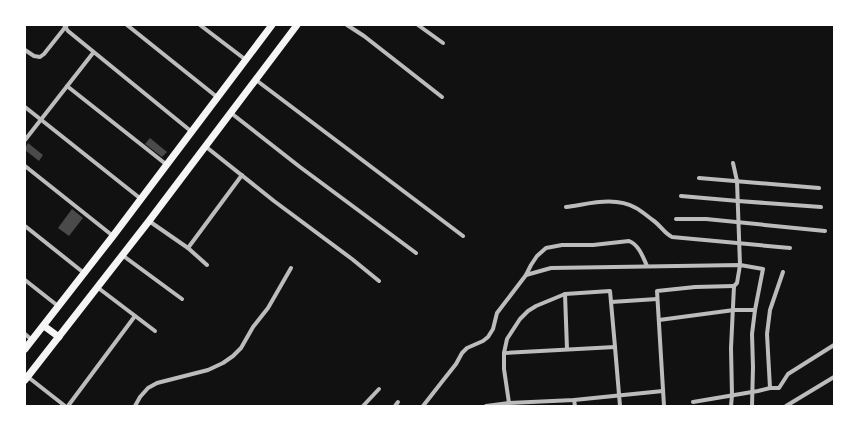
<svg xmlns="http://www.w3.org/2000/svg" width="859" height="431" viewBox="0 0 859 431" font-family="'Titillium Web',sans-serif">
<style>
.building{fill:#4a4a4a}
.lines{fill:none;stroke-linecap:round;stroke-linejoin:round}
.minor{stroke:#bcbcbc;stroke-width:4}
.primary{stroke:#f5f5f5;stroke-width:7}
</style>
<rect width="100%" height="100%" fill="#111"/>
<g class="building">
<polygon points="150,138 167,152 162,157 145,144"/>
<polygon points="28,143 43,155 39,161 25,150 25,148"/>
<polygon points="72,209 83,218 69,236 58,228"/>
</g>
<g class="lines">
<g class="minor">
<polyline points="64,25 68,31 192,132"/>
<polyline points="127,25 217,97"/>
<polyline points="200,25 246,60"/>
<polyline points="347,25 364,36 442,97"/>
<polyline points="418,25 443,43"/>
<polyline points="25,50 34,56 40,57 44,54 67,25"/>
<polyline points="256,80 463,236"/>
<polyline points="67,86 167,165"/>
<polyline points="25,107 141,199"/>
<polyline points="231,113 300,167 416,253"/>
<polyline points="25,140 93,53"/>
<polyline points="205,146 274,201 352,259 379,281"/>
<polyline points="25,166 113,236"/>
<polyline points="699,178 819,188"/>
<polyline points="681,196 738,201 821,207"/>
<path d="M566,207C589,204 615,196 636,208C642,211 648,217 654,221C661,226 664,233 672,237L790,248"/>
<polyline points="676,219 706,219 825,231"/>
<polyline points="149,221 188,248 207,265"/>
<polyline points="25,226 84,273"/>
<polyline points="188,248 242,175"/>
<polyline points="122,255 182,299"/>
<polyline points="526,275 551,268 740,265 763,269 755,310 752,334 753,367 752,406"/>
<polyline points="25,280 58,306"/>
<polyline points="97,287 155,331"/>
<polyline points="565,294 567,349"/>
<polyline points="611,302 615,347 620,406"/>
<polyline points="659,320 734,310 755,310"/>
<polyline points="25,334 32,340"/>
<polyline points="504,353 615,347"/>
<polyline points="28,377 65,406"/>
<polyline points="770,388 767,334 770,310 783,272"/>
<polyline points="574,400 575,406"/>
<polyline points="693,402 758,391 770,388 779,388 788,374 834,345"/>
<polyline points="509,403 504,369 504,353 507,339 520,319 528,311 536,306 565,294 610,291 611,302 657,299"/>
<polyline points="68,406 135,316"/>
<polyline points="135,406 140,397 148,388 157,383 208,370 223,363 233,356 241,348 253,327 268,308 291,268"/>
<polyline points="363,406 379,389"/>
<polyline points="395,406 398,402"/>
<path d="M423,406L441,383L456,364L462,353L467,348L483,341L488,337L493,329L497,313L526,275L531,265L537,256L546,248L562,245H593L629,241C639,245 643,257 647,266"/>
<polyline points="486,406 509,403 574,400 663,391"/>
<polyline points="664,406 657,291 695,287 734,286"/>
<polyline points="731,406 732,395 731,348 734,286 737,283 740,265 737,181 733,163"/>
<polyline points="786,406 834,377"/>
</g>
<g class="primary">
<polyline points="44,326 59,337"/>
<polyline points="25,349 113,236 272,25"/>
<polyline points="25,380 149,221 297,25"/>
</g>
</g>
<rect width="859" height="431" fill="none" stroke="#ffffff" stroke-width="52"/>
</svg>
